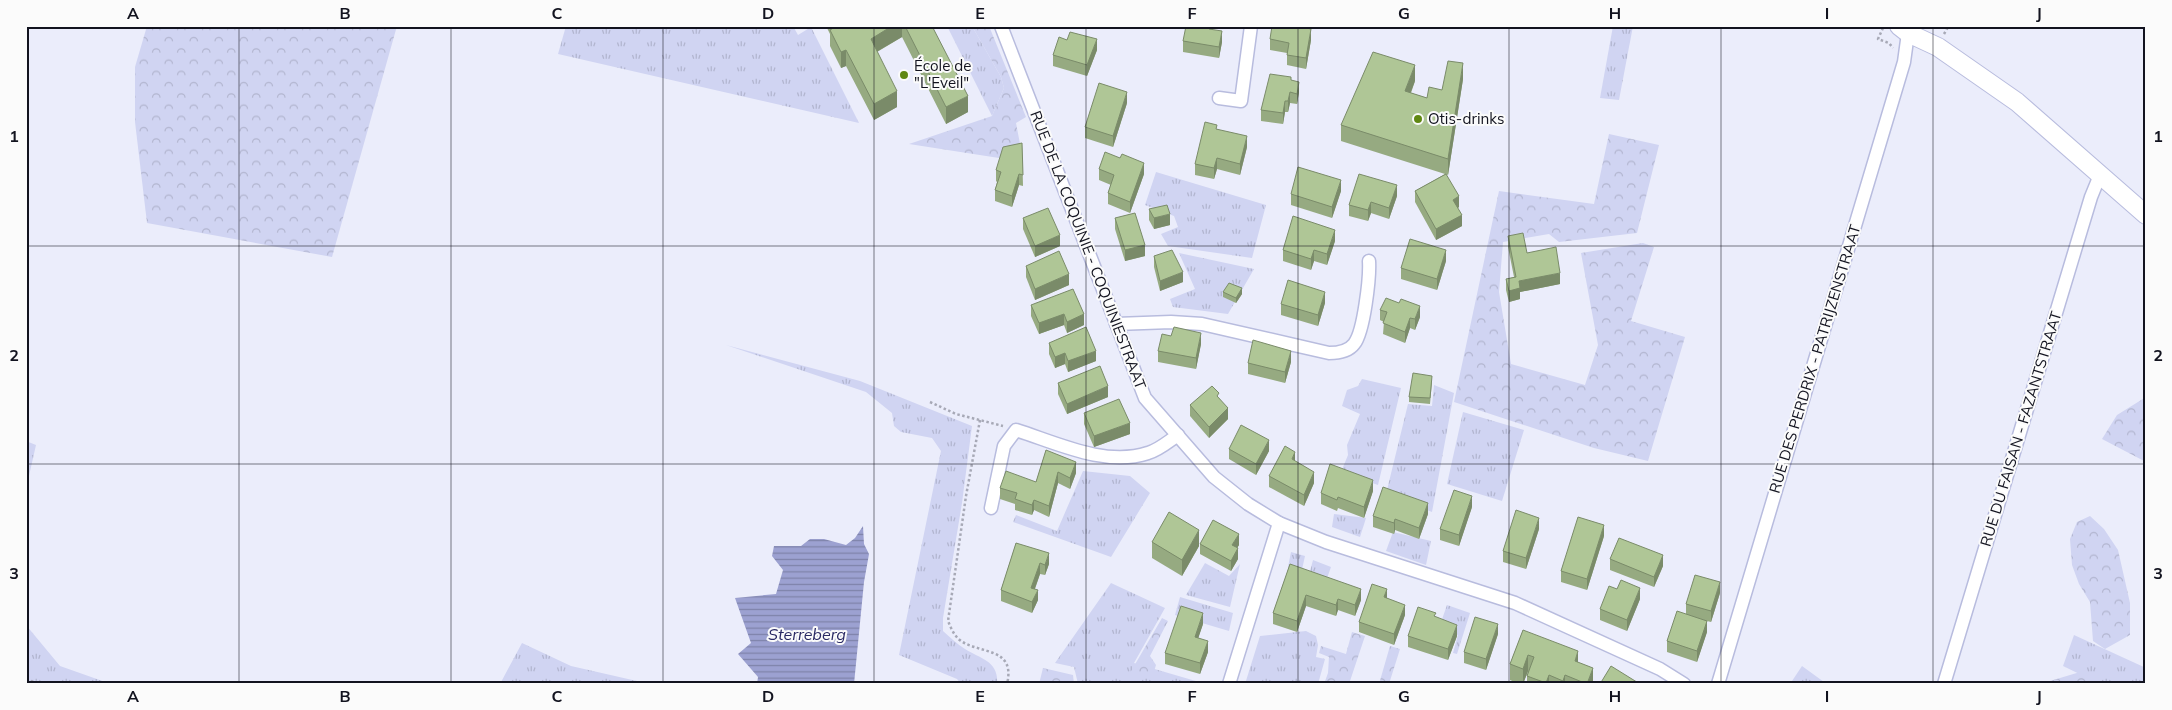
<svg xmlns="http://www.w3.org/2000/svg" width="2172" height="710" viewBox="0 0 2172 710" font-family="Mulish,sans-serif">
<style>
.grass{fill:url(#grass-tufts)}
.forest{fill:url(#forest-crowns)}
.water{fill:url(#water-rules)}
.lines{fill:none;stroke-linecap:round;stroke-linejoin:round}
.street-casing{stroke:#b8bcde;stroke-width:15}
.secondary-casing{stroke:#b8bcde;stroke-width:20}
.path{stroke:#a7a9b6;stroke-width:2.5;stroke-dasharray:2.5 2.5;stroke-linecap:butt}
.street{stroke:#fff;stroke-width:12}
.secondary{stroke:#fff;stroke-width:18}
.wall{fill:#96aa81}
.shaded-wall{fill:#7a8b69}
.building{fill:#afc696;stroke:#7a8b69}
.grid{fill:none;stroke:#12131f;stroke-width:1;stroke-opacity:0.55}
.poi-dot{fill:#608813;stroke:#fbfbfb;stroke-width:2}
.labels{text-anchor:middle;stroke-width:4;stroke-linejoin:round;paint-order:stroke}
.poi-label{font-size:15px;fill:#12131f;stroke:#fbfbfb;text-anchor:start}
.street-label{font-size:15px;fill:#12131f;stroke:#fbfbfb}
.water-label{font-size:16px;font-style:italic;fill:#2a2a64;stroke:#fbfbfb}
.neatline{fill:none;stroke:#12131f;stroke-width:2}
.grid-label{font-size:16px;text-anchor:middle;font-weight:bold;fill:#12131f}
</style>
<defs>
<pattern id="grass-tufts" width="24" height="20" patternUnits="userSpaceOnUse" patternTransform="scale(1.25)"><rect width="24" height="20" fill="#d0d4f2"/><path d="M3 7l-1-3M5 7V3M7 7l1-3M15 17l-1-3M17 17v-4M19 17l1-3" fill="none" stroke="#b2b5cf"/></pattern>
<pattern id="forest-crowns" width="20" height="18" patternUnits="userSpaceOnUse" patternTransform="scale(1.25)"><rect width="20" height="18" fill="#d0d4f2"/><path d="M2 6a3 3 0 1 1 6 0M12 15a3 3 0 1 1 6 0" fill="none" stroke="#b2b5cf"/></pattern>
<pattern id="water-rules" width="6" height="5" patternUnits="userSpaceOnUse" patternTransform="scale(1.25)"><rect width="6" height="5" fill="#9ca1d1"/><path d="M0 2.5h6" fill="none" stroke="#7e82a9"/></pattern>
</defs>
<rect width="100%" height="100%" fill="#ebedfb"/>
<g class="grass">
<polygon points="566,26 793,26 798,35 811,27 859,123 558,54"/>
<polygon points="947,26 972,26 1001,77 1004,88 992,116"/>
<polygon points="1613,26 1633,26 1619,100 1600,98"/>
<polygon points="1156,172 1266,205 1252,258 1168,246 1161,234 1178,227 1174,216 1145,205"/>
<polygon points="1179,253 1254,269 1228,314 1173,307 1170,299 1195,289"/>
<path d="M726,345L860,381L972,426L962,503L943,618V631C950,637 957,644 965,649C981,659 999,661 997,684H961L957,679L899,655L941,451L932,438L901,432L894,426L892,413L866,392Z"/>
<polygon points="1362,379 1401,388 1378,485 1341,472 1348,455 1347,445 1360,414 1342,406 1347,390 1358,386"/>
<polygon points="1434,385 1454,393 1432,512 1386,494 1408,404 1432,406"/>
<polygon points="1463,412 1524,430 1502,501 1447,484"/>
<polygon points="26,441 36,445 26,489"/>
<polygon points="1083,471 1130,476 1150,493 1111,557 1013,522 1016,515 1057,531"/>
<polygon points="1334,514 1366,518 1360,537 1332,527"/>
<polygon points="1393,532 1431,541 1426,565 1386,551"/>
<polygon points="1291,552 1305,556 1301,574 1288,567"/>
<polygon points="1313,560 1331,567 1325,584 1308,579"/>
<polygon points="1205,563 1229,576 1240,564 1230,607 1186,595"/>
<polygon points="1111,583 1165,608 1134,663 1206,684 1078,684 1074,667 1055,663"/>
<polygon points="1180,597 1233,613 1229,631 1175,615"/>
<polygon points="1447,605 1470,613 1457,654 1453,653 1458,635 1439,628"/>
<polygon points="26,625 60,666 111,684 31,684 26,676"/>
<polygon points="1306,631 1316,636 1318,645 1316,657 1325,659 1318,684 1245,684 1260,636"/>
<polygon points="2074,635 2146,668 2146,684 2100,684 2063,666"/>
<polygon points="522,643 571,666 650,684 500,684"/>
<polygon points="1802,666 1824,682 1823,684 1790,684"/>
</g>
<g class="forest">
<polygon points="147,26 397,26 332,257 147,223 135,122 135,67"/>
<polygon points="972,26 989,26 1026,117 1016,123 1021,149 999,158 909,144 992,116 1004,88 1001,77"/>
<polygon points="1609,134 1659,145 1637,233 1559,242 1549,234 1503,242 1499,292 1511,364 1585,385 1598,345 1581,253 1643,243 1654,247 1631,321 1685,337 1648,461 1594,448 1454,402 1499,191 1594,204"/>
<polygon points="2146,397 2146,462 2102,439 2117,415"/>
<polygon points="2090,516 2104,529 2118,550 2130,603 2130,635 2105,649 2093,641 2090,602 2079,584 2072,565 2070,539 2077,522"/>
<polygon points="1162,618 1168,621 1150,656 1156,665 1152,678 1130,673"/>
<polygon points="1352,632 1365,636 1349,684 1324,684 1328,673 1329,657 1319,653 1321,646 1346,654"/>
<polygon points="1390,646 1400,649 1389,684 1379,684"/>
<polygon points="1043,668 1073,675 1074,684 1039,684"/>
<polygon points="2080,672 2101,684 2050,684 2050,681"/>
</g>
<polygon class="water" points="863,526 864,544 869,554 864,582 854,684 757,684 758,677 738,654 751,643 735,598 776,594 783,570 772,556 774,546 801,546 810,539 824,539 846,545 855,538"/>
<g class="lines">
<defs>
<g id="street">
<polyline points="1001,26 1145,398 1214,477 1248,504 1279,523 1326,542 1515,603 1660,669 1684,684"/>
<polyline points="1219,98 1241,101 1251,26"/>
<path d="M1116,324L1171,322L1202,324L1329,353C1337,353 1348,352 1354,344C1364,332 1370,277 1369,261"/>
<path d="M991,508L1004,446L1016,430C1057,443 1105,467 1148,453C1159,450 1169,441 1178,435"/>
<polyline points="1229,684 1279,523"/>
<polyline points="1718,684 1904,62 1908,33 1907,26"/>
<polyline points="1944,684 2091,197 2100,175"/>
</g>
<polyline id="secondary" points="1899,26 1908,33 1938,47 2017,102 2146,215"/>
</defs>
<use href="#street" class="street-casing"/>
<use href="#secondary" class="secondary-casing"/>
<g class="path">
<polyline points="1883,28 1878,39 1889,43 1893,48"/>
<polyline points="1944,34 1947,29 1945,26"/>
<polyline points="930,402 956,414 1003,426"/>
<path d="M980,420L966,496L948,621C951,628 954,636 961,641C980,654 1016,647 1007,684"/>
<polyline points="26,679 38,684"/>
</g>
<use href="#street" class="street"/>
<use href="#secondary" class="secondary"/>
</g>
<g class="wall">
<polygon points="826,26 932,26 968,112 946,124 902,37 877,52 897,107 874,120 846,66 841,68 830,46 830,34"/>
<polygon points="1211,26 1211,29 1222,42 1219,58 1183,52 1183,41"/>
<polygon points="1270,39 1311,40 1306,69 1287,65 1287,53 1270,50"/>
<polygon points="1097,50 1087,76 1053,66 1053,55"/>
<polygon points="1463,79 1448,175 1446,174 1459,207 1458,208 1462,226 1436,240 1415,202 1415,191 1445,174 1341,141 1341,125 1415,81 1411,93 1427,98"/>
<polygon points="1291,80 1299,92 1297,104 1290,103 1288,112 1285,112 1283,124 1261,121 1261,110"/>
<polygon points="1127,103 1113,147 1085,138 1085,127"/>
<polygon points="1217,129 1247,147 1240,175 1217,169 1214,179 1195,175 1195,164"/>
<polygon points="1022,143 1023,186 1019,185 1012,207 995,201 995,190 997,182 996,181 996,170"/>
<polygon points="1099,169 1144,174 1130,213 1108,204 1108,193 1111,185 1099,180"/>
<polygon points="1341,191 1332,218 1291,205 1291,194"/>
<polygon points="1397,196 1389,219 1371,213 1368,221 1349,216 1349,205"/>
<polygon points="1149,209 1170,225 1154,229 1149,220"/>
<polygon points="1023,218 1060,246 1035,257 1023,229"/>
<polygon points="1115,218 1145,256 1125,261 1115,229"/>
<polygon points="1508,236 1527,253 1560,284 1520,292 1520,299 1509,302 1506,290 1506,279 1514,277 1508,247"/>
<polygon points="1335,241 1327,265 1314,261 1311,270 1283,261 1283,250"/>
<polygon points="1154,256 1183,282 1160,291 1154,267"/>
<polygon points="1446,261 1437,290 1401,279 1401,268"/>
<polygon points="1026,266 1069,285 1035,300 1026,277"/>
<polygon points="1223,292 1242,294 1236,303 1223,297"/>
<polygon points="1325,303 1318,326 1281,315 1281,304"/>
<polygon points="1031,305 1084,314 1084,325 1067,333 1064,325 1039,334 1031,316"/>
<polygon points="1380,310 1420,317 1415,330 1410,328 1405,343 1383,334 1384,322 1380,320"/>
<polygon points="1049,343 1096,361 1068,372 1065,364 1055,368 1049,354"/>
<polygon points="1201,344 1196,369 1158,362 1158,351"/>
<polygon points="1291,362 1285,383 1248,374 1248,363"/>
<polygon points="1432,382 1430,404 1409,402 1409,397"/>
<polygon points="1058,383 1108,397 1067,414 1058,394"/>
<polygon points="1219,398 1228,419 1209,438 1190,416 1190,405"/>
<polygon points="1084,413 1130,434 1094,447 1084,424"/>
<polygon points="1229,449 1269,451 1256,475 1229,459"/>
<polygon points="1046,450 1076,473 1070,489 1058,483 1049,517 1034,510 1032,515 1015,510 1015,504 1000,499 1000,488 1036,482"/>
<polygon points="1295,462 1314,483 1304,506 1269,487 1269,476"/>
<polygon points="1373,491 1364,518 1338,508 1337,511 1321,504 1321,493"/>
<polygon points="1472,507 1459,546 1440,540 1440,529"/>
<polygon points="1428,514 1419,539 1395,530 1394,534 1373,527 1373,516"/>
<polygon points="1539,529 1526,569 1503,562 1503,551"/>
<polygon points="1604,536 1587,590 1561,582 1561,571"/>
<polygon points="1152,542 1199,546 1182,576 1152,558"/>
<polygon points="1016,543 1049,564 1045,575 1040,574 1035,589 1038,600 1032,613 1001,601 1001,590"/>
<polygon points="1200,544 1239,545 1237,548 1238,559 1231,571 1200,554"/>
<polygon points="1610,559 1663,566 1654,587 1610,570"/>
<polygon points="1290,564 1361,600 1355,616 1338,610 1336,616 1306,606 1297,632 1273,624 1273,613"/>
<polygon points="1720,593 1711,622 1707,621 1707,632 1697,662 1667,652 1667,641 1686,614 1686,604"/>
<polygon points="1387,598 1405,615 1394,645 1359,632 1359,622"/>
<polygon points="1640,599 1627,631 1600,620 1600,609"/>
<polygon points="1203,624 1198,638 1208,652 1200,674 1165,664 1165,653"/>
<polygon points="1523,630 1578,663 1593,684 1527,684 1527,676 1528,671 1523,684 1519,684 1510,680 1510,664"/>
<polygon points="1498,634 1486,670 1464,663 1464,652"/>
<polygon points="1408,636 1457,636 1448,660 1408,647"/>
</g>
<g class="shaded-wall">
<polygon points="892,26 902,26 902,37 871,55 871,39"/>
<polygon points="1311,29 1311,40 1306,69 1306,58"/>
<polygon points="1222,31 1222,42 1219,58 1219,47"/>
<polygon points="1097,39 1097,50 1087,76 1087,65"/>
<polygon points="846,50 846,66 841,68 841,52"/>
<polygon points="1463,63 1463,79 1448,175 1448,159"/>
<polygon points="1415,65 1415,81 1405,107 1405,91"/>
<polygon points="1299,82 1299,92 1297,104 1297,94"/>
<polygon points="897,91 897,107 874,120 874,104"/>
<polygon points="1127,92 1127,103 1113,147 1113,136"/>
<polygon points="1290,92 1290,103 1288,112 1288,101"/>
<polygon points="968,96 968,112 946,124 946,107"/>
<polygon points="1285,101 1285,112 1283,124 1283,113"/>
<polygon points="1247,136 1247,147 1240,175 1240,164"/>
<polygon points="1217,158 1217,169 1214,179 1214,168"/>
<polygon points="1144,163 1144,174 1130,213 1130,202"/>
<polygon points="1019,174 1019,185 1012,207 1012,196"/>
<polygon points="1341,180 1341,191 1332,218 1332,207"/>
<polygon points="1397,185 1397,196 1389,219 1389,208"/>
<polygon points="1459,196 1459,207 1453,211 1453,200"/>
<polygon points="1371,202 1371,213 1368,221 1368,210"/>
<polygon points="1170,214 1170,225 1154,229 1154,218"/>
<polygon points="1462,215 1462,226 1436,240 1436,229"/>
<polygon points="1335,230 1335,241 1327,265 1327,254"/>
<polygon points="1060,235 1060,246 1035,257 1035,246"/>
<polygon points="1145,245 1145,256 1125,261 1125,250"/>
<polygon points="1314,250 1314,261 1311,270 1311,259"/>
<polygon points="1446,250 1446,261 1437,290 1437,279"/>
<polygon points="1183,272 1183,282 1160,291 1160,281"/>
<polygon points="1560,273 1560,284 1520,292 1520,299 1509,302 1509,291 1519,281"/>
<polygon points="1069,274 1069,285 1035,300 1035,289"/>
<polygon points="1242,288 1242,294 1236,303 1236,298"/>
<polygon points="1325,292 1325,303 1318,326 1318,315"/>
<polygon points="1420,306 1420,317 1415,330 1415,319"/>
<polygon points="1064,314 1064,325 1039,334 1039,323"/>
<polygon points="1084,314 1084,325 1067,333 1067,322"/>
<polygon points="1410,318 1410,328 1405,343 1405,332"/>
<polygon points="1201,333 1201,344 1196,369 1196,358"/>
<polygon points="1096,351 1096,361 1068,372 1068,361"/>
<polygon points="1291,351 1291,362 1285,383 1285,372"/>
<polygon points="1065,353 1065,364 1055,368 1055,357"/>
<polygon points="1108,386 1108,397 1067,414 1067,404"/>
<polygon points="1228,408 1228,419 1209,438 1209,427"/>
<polygon points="1130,423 1130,434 1094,447 1094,436"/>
<polygon points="1269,440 1269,451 1256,475 1256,464"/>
<polygon points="1295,452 1295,463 1292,459"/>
<polygon points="1076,462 1076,473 1070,489 1070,478"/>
<polygon points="1058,472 1058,483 1049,517 1049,506"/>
<polygon points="1314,472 1314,483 1304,506 1304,495"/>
<polygon points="1373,480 1373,491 1364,518 1364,507"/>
<polygon points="1472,496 1472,507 1459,546 1459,535"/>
<polygon points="1034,500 1034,510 1032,515 1032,505"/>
<polygon points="1428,503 1428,514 1419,539 1419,528"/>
<polygon points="1539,518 1539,529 1526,569 1526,558"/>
<polygon points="1395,519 1395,530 1394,534 1394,523"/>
<polygon points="1604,525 1604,536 1587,590 1587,579"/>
<polygon points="1199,530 1199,546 1182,576 1182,560"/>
<polygon points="1239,534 1239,545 1232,556 1232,545"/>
<polygon points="1238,548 1238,559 1231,571 1231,561"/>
<polygon points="1049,553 1049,564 1045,575 1045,565"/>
<polygon points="1663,555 1663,566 1654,587 1654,577"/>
<polygon points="1040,563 1040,574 1031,599 1031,588"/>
<polygon points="1720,582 1720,593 1711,622 1711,611"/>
<polygon points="1640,588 1640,599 1627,631 1627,620"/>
<polygon points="1361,589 1361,600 1355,616 1355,605"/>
<polygon points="1387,589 1387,600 1384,597"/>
<polygon points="1038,590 1038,600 1032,613 1032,602"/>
<polygon points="1306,595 1306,606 1297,632 1297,621"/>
<polygon points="1338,599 1338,610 1336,616 1336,605"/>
<polygon points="1405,605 1405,615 1394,645 1394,634"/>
<polygon points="1203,613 1203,624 1195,648 1195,637"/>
<polygon points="1707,621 1707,632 1697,662 1697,651"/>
<polygon points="1498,624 1498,634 1486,670 1486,659"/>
<polygon points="1457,625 1457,636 1448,660 1448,649"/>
<polygon points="1208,641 1208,652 1200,674 1200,663"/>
<polygon points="1578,651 1578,667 1575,661"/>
<polygon points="1528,655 1528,671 1523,684 1523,669"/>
<polygon points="1593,668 1593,684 1587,684"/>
<polygon points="1549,675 1549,684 1546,684 1546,683"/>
<polygon points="1565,675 1565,684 1563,684 1563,681"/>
</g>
<g class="building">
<polygon points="834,26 892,26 871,39 897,91 874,104 846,50 841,52 830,30 835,27"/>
<polygon points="905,26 932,26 968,96 946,107"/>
<polygon points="1186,26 1210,26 1209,29 1222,31 1219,47 1183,41"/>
<polygon points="1272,26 1296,26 1311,29 1306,58 1287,55 1289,43 1270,39"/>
<polygon points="1070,32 1097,39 1087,65 1053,55 1059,37 1067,40"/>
<polygon points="1373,52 1415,65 1405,91 1427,98 1429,87 1442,90 1448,61 1463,63 1448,159 1341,125"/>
<polygon points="1270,74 1291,77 1291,80 1299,82 1297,94 1290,92 1288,101 1285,101 1283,113 1261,110"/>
<polygon points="1099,83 1127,92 1113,136 1085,127"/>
<polygon points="1205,122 1217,125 1216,129 1247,136 1240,164 1217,158 1214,168 1195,164"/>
<polygon points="1022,143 1023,175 1019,174 1012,196 995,190 1001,172 996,170 1003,147"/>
<polygon points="1105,152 1120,158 1122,154 1144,163 1130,202 1108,193 1114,175 1099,169"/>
<polygon points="1298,167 1341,180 1332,207 1291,194"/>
<polygon points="1359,174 1397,185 1389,208 1371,202 1368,210 1349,205"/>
<polygon points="1446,174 1459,196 1453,200 1462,215 1436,229 1415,191"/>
<polygon points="1167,205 1170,214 1154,218 1149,209"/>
<polygon points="1048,208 1060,235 1035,246 1023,218"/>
<polygon points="1135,213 1145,245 1125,250 1115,218"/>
<polygon points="1293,216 1335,230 1327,254 1314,250 1311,259 1283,250"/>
<polygon points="1523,233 1527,253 1556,247 1560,273 1519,281 1520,288 1509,291 1506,279 1516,277 1508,236"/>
<polygon points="1410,239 1446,250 1437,279 1401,268"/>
<polygon points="1172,250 1183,272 1160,281 1154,256"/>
<polygon points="1059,251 1069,274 1035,289 1026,266"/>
<polygon points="1288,280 1325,292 1318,315 1281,304"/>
<polygon points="1229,283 1242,288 1236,298 1223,292"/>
<polygon points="1073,289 1084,314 1067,322 1064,314 1039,323 1031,305"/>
<polygon points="1386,298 1399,303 1401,299 1420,306 1415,319 1410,318 1405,332 1383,323 1387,312 1380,310"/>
<polygon points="1086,327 1096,351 1068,361 1065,353 1055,357 1049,343"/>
<polygon points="1174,327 1201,333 1196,358 1158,351 1162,334 1171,336"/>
<polygon points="1253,340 1291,351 1285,372 1248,363"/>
<polygon points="1100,366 1108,386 1067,404 1058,383"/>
<polygon points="1413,373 1432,376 1430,398 1409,397"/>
<polygon points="1212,386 1219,393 1217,396 1228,408 1209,427 1190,405"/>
<polygon points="1119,399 1130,423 1094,436 1084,413"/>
<polygon points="1241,425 1269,440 1256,464 1229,449"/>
<polygon points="1285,446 1295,452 1292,459 1314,472 1304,495 1269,476"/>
<polygon points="1046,450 1076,462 1070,478 1058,472 1049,506 1034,500 1032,505 1015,499 1017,493 1000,488 1006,471 1036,482"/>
<polygon points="1330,464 1373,480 1364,507 1338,497 1337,500 1321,493"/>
<polygon points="1383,487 1428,503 1419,528 1395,519 1394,523 1373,516"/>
<polygon points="1454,490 1472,496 1459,535 1440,529"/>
<polygon points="1516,510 1539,518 1526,558 1503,551"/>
<polygon points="1169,512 1199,530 1182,560 1152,542"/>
<polygon points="1578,517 1604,525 1587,579 1561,571"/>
<polygon points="1213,520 1239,534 1232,545 1238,548 1231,561 1200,544"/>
<polygon points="1619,538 1663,555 1654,577 1610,559"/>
<polygon points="1016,543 1049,553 1045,565 1040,563 1031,588 1038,590 1032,602 1001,590"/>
<polygon points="1290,564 1361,589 1355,605 1338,599 1336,605 1306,595 1297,621 1273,613"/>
<polygon points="1695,575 1720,582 1711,611 1686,604"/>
<polygon points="1621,580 1640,588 1627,620 1600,609 1609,586 1617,589"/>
<polygon points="1372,584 1387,589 1384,597 1405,605 1394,634 1359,622"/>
<polygon points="1181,606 1203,613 1195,637 1208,641 1200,663 1165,653"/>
<polygon points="1418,607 1436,613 1434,616 1457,625 1448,649 1408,636"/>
<polygon points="1677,611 1707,621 1697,651 1667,641"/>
<polygon points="1475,617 1498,624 1486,659 1464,652"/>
<polygon points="1523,630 1578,651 1575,661 1593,668 1587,684 1565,675 1563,681 1549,675 1546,683 1527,676 1534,657 1528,655 1523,669 1510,664"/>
<polygon points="1611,666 1640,684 1600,684"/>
</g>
<path class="grid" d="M239,26V684M451,26V684M663,26V684M874,26V684M1086,26V684M1298,26V684M1509,26V684M1721,26V684M1933,26V684M26,246H2146M26,464H2146"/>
<g class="poi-dot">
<circle cx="904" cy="75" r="5"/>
<circle cx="1418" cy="119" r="5"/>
</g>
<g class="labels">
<g class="poi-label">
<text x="914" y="71">École de<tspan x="914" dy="17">"L'Eveil"</tspan></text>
<text x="1428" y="124">Otis-drinks</text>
</g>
<g class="street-label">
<text transform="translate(1088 250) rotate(69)" y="5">RUE DE LA COQUINIE - COQUINIESTRAAT</text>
<text transform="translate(1815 359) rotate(-73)" y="5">RUE DES PERDRIX - PATRIJZENSTRAAT</text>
<text transform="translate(2021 429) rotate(-73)" y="5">RUE DU FAISAN - FAZANTSTRAAT</text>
</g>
<g class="water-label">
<text x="807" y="640">Sterreberg</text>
</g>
</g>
<rect width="2172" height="710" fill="none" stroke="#fbfbfb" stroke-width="55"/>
<rect x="28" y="28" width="2116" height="654" class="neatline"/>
<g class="grid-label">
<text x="133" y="19">A</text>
<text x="345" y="19">B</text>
<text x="557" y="19">C</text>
<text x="768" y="19">D</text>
<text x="980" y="19">E</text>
<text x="1192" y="19">F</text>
<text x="1404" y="19">G</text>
<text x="1615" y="19">H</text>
<text x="1827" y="19">I</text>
<text x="2039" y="19">J</text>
<text x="14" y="142">1</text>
<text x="2158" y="142">1</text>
<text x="14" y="361">2</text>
<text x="2158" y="361">2</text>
<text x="14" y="579">3</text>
<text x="2158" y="579">3</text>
<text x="133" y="702">A</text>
<text x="345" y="702">B</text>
<text x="557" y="702">C</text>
<text x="768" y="702">D</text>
<text x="980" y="702">E</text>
<text x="1192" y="702">F</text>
<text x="1404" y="702">G</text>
<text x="1615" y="702">H</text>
<text x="1827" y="702">I</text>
<text x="2039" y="702">J</text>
</g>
</svg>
